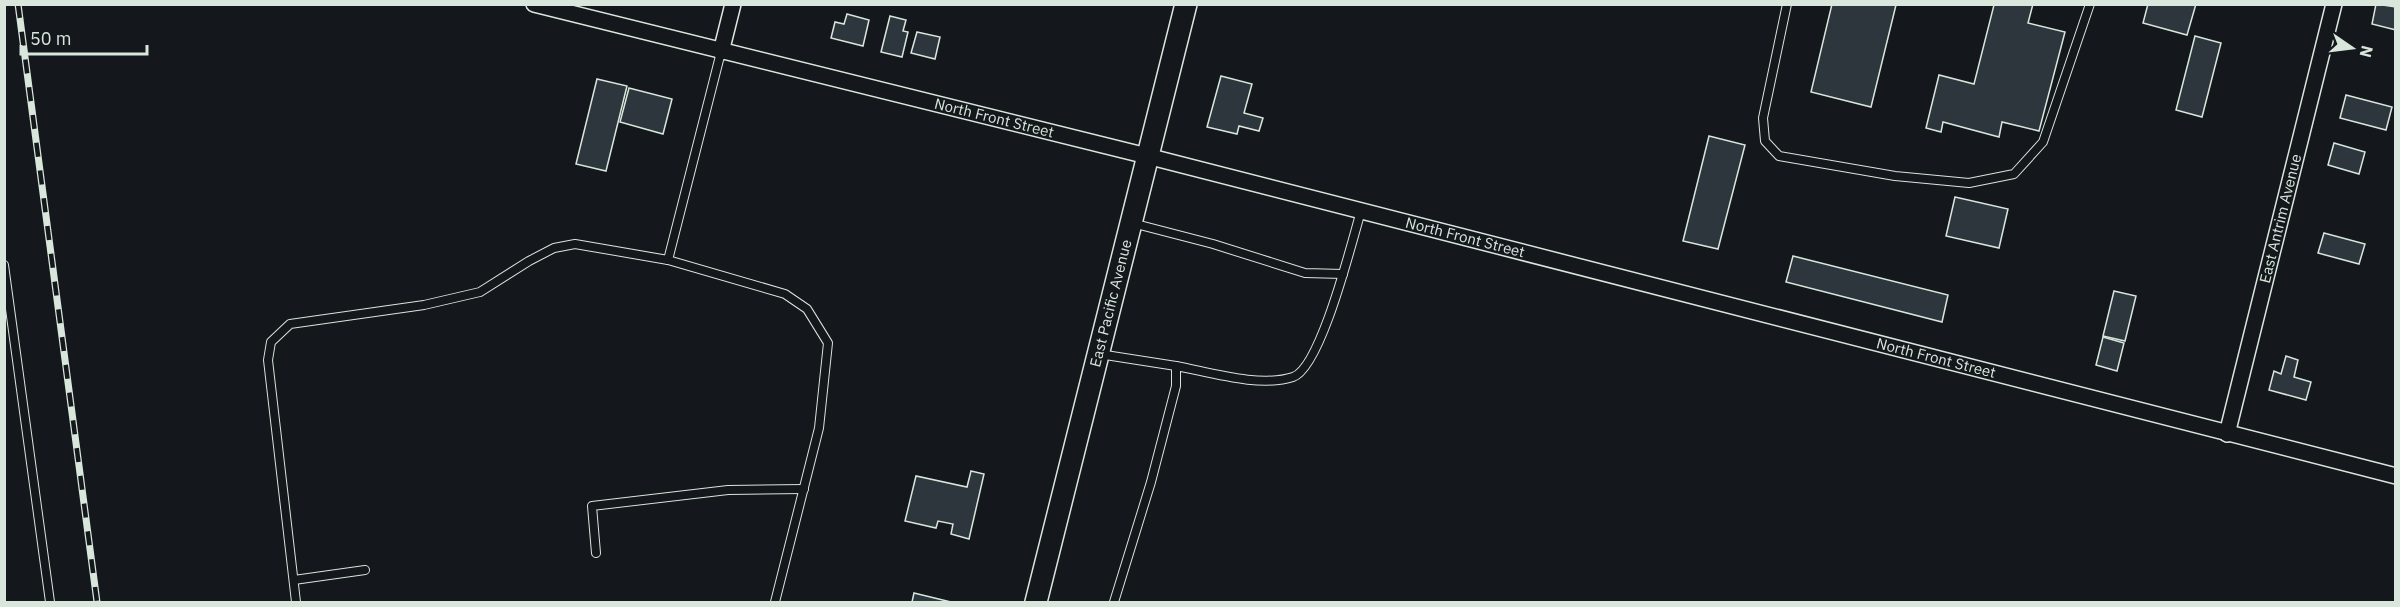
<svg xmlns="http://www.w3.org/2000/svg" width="2400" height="607" viewBox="0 0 2400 607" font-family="'IBM Plex Sans',sans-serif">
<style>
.building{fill:#2c363c;stroke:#d8e6dc;stroke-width:1.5}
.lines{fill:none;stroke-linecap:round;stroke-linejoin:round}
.lane-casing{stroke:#d8e6dc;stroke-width:10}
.street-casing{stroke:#d8e6dc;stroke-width:18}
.secondary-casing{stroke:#d8e6dc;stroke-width:24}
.lane{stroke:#14181c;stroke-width:8}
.street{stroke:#14181c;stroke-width:15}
.secondary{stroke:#14181c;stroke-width:21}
.rail-casing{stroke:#d8e6dc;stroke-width:7}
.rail{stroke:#14181c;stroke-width:4.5;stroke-dasharray:14;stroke-linecap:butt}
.labels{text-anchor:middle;stroke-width:4.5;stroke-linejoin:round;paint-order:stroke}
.street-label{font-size:15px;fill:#d8e6dc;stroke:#14181c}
</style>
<rect width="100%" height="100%" fill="#14181c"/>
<g class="building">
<polygon points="1832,4 1896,5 1871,107 1811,92"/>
<polygon points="1992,4 2033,4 2028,23 2065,32 2039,131 2002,122 1999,137 1943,122 1941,132 1926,128 1939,75 1974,84 1994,5"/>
<polygon points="2148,4 2196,4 2187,35 2143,23"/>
<polygon points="2376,4 2396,7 2396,30 2372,24"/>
<polygon points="847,14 869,20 863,46 831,38 835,22 844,24"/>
<polygon points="890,16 906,20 903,31 908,32 902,57 881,52"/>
<polygon points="917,32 940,37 935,59 911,53"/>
<polygon points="2195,36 2221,43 2202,117 2176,110"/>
<polygon points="1221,76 1252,84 1244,113 1263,118 1259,131 1239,126 1237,134 1207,127"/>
<polygon points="597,79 627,86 606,171 576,164"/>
<polygon points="629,88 672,99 663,134 620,122"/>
<polygon points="2346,95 2392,107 2386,130 2340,118"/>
<polygon points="1709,136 1745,145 1718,249 1683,241"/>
<polygon points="2334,143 2365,152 2359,174 2328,165"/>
<polygon points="1955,197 2008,209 1999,248 1946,236"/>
<polygon points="2324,233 2365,244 2359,264 2318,253"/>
<polygon points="1793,256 1948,295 1942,322 1786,282"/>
<polygon points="2114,291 2136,296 2125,341 2103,336"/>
<polygon points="2103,337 2124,343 2117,371 2096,365"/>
<polygon points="2286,356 2298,360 2294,377 2311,382 2306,400 2269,390 2274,371 2281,374"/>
<polygon points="971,471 984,474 969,539 951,534 953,524 938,521 936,528 905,521 916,476 967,487"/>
<polygon points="914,593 951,602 912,602"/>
</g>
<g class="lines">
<defs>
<g id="lane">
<polyline points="1787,4 1763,118 1765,141 1779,156 1895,176 1969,183 2014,174 2043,142 2090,4"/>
<polyline points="1132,223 1213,244 1305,273 1343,274"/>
<polyline points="668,260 721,52"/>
<polyline points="4,265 50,602"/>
<polyline points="1099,354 1176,366 1176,386 1151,482 1114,602"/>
<path d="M1176,366C1209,372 1260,388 1293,377C1321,368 1352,241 1361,211"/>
<polyline points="596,553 592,506 728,490 804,489"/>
<polyline points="294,580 365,570"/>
<polyline points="296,602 268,360 271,342 290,324 424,305 480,292 529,261 554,248 575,244 668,260 785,294 807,309 828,343 819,428 775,602"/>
</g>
<g id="street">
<path id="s1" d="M534,4L1147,156L2396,476"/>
<polyline points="721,52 733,4"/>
<path id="s2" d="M2227,434L2334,4"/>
</g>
<g id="secondary">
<path id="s3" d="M1036,602L1186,4"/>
</g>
</defs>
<use href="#lane" class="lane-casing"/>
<use href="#street" class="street-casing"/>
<use href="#secondary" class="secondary-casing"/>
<use href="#lane" class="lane"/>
<use href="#street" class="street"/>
<use href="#secondary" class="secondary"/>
<defs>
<polyline id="rail" points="18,4 97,602"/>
</defs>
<use href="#rail" class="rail-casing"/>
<use href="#rail" class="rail"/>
</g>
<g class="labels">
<g class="street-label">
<text dy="5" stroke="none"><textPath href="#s1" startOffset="474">North Front Street</textPath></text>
<text dy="5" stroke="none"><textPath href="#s2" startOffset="222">East Antrim Avenue</textPath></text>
<text dy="5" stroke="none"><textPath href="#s1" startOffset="960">North Front Street</textPath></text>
<text dy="5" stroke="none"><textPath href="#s3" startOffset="308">East Pacific Avenue</textPath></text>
<text dy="5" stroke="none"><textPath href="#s1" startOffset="1446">North Front Street</textPath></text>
</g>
</g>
<rect width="2400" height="607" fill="none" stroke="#d8e6dc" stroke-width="12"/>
<g transform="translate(2352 48) rotate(104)" stroke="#14181c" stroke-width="4.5" paint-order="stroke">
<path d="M0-4.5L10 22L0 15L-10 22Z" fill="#d8e6dc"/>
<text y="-9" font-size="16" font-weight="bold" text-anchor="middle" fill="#d8e6dc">N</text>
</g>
<path d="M21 45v9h126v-9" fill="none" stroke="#d8e6dc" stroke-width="3"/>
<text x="30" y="45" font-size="18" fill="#d8e6dc" stroke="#14181c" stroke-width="4.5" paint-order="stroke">50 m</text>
</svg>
